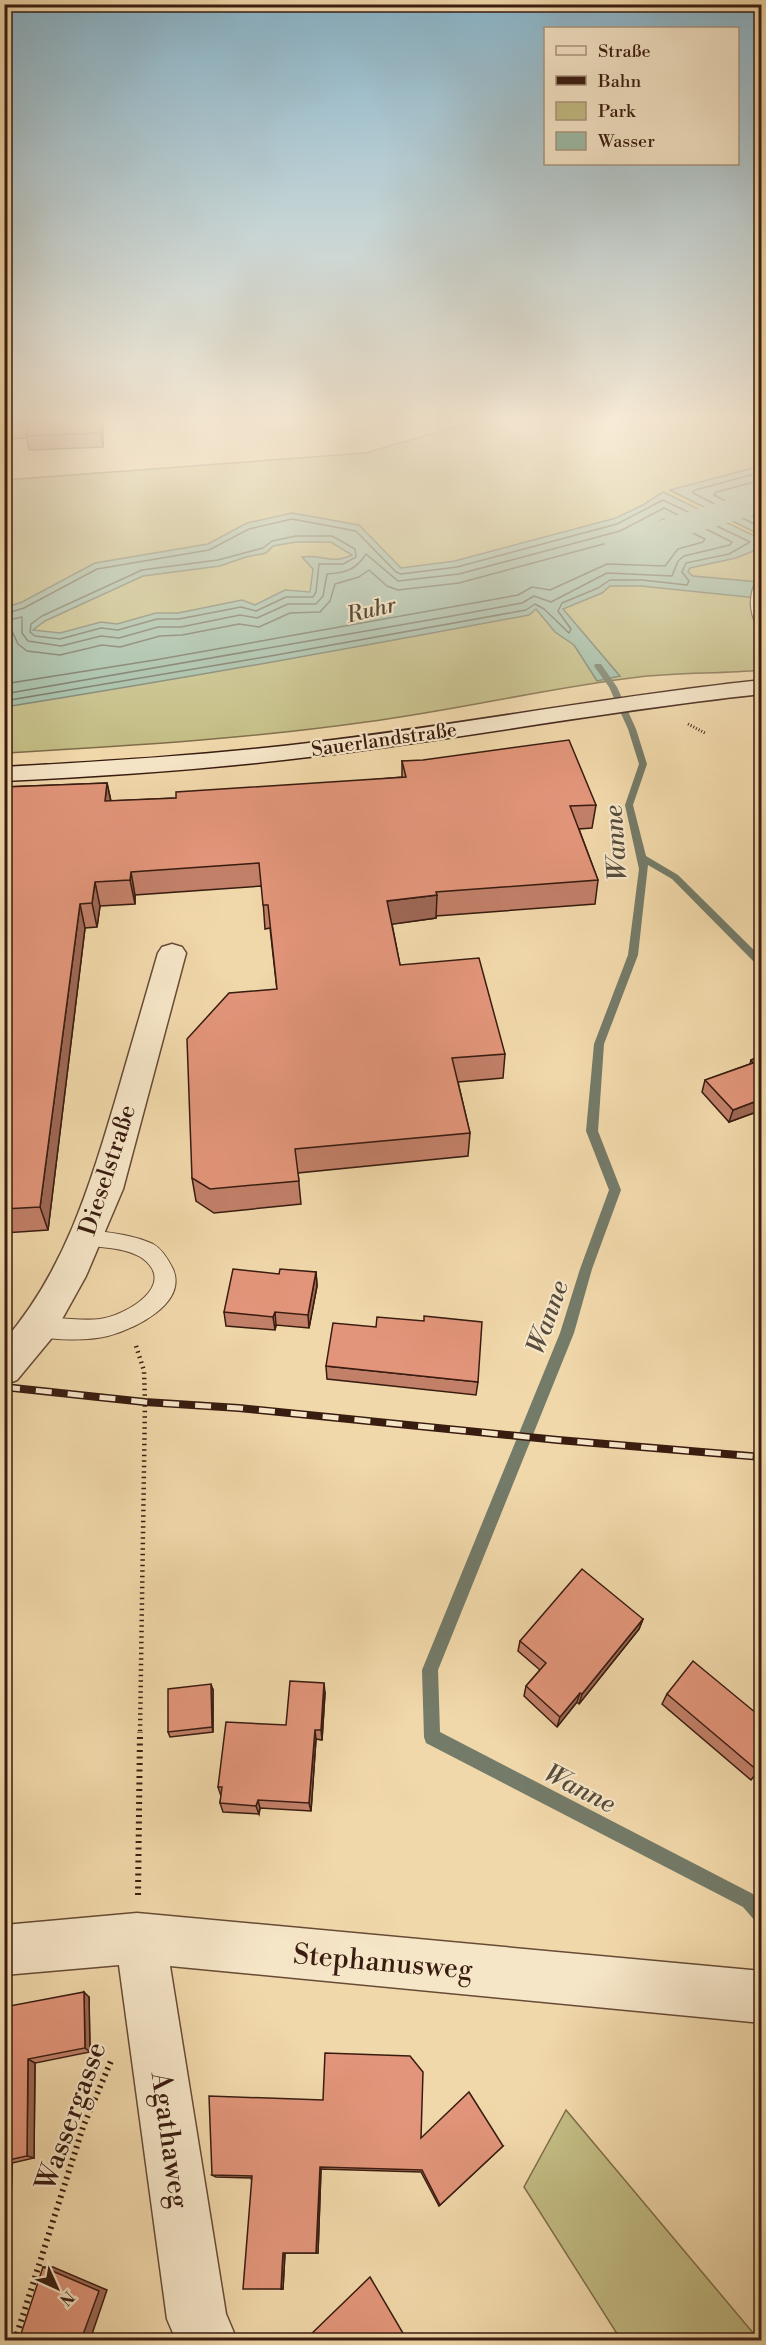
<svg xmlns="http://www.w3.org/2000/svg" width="766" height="2345" viewBox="0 0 766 2345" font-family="'Libre Bodoni',serif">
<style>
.green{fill:#c2bc83;stroke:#7e6c4a;stroke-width:1.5}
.water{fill:#9bbaa5;stroke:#747b69;stroke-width:1.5;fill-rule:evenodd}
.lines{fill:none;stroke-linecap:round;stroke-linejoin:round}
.shore{stroke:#6a6b5a;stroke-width:1.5}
.stream{fill:#747b69;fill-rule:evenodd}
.river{fill:#9bbaa5;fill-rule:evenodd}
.lane-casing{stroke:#674b36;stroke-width:2}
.street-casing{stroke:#674b36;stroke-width:3}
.secondary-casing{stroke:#391c10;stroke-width:3}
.path-far2{stroke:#391c10;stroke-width:3;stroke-dasharray:1 2;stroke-linecap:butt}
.path-far1{stroke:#391c10;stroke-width:4.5;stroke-dasharray:1.5 4;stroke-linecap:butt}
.path{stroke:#391c10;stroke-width:6;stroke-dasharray:2 4.5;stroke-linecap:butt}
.lane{fill:#f6e6c8;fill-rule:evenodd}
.street{fill:#f6e6c8;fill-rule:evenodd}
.secondary{fill:#f6e6c8;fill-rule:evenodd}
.rail-casing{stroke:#391c10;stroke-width:8}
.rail{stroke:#f6e6c8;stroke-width:5;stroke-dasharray:16;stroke-linecap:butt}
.wall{fill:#c28069;stroke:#391c10;stroke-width:1.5}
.shaded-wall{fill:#9e6855;stroke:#391c10;stroke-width:1.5}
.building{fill:#e2957a;stroke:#391c10;stroke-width:1.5}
.labels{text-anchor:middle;stroke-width:4.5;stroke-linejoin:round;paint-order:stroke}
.far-street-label{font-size:20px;fill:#391c10;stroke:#f6e6c8}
.far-water-label{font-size:22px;font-style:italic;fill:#564b3d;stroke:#f6e6c8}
.street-label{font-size:24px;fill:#391c10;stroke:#f6e6c8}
.water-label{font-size:26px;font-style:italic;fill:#564b3d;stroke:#f6e6c8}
.near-street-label{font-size:28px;fill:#391c10;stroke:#f6e6c8}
</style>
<rect width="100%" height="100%" fill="#f1d8aa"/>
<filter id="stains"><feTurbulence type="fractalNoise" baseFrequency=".00333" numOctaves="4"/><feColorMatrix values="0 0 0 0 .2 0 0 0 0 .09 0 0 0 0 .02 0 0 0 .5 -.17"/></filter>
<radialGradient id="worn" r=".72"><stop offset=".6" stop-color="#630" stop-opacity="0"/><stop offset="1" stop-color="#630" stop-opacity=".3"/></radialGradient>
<g class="green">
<path d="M481,420H761V466L671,491L761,535V670C721,674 680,672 639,677C547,688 458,710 366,722C246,739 125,746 5,753V480L365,453Z"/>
<polygon points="566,2110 759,2340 621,2340 524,2187"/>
</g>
<g class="water">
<polygon points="761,466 761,535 670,490"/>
<path d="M663,492L761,539V548L736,558L690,568L688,572L693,576L759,582L757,598L641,586H610L602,593L563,609L620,676L597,681L574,645L555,632L536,609L529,615C354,648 180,679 5,707L4,608L22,602L95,563L208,544L247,523L292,513L359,525L401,568L455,561L616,518L643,505ZM296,542H331L352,555C331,565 323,554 302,557L313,569L310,592L285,590L255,605L242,600L178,613H156L117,624L101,622L60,633L33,630L45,621L143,576L220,566L246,557L266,553L273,546Z"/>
</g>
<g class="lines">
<g class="shore">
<polyline points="762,472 695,490 693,493 762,528"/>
<polyline points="762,480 716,492 714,495 762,520"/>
<polygon points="296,536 332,536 355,549 356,557 343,564 319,564 316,592 313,597 286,597 256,611 241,607 179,619 157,619 118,630 101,628 60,639 35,636 30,632 31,624 42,616 142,570 218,560 263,548 272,541"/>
<polyline points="4,614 24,608 97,569 209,550 249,529 292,519 356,531 396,572 401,574 457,567 617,524 663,500 750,542 729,554 686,563 682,572 689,581 687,585 642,580 610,580 598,588 562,603 558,611 571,629 569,633 544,609 535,604 526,610 265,657 4,701"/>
<path d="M4,621L22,617V633L28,641L61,646L101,636L119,638L158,627H181L240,615L257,618L288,604H316L323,596L327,574C345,573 356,570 366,554L398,581L459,574L620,531L664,508L732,542L730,545L684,556L678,561L672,576L607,573L551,602L534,596L522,603L452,616L4,694"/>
<polyline points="4,630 12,631 18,644 27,651 60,655 102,645 120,647 160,636 182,635 239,624 259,627 290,613 320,612 330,601 335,584 359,577 369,570 387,586 398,590 459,583 622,539 664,519 705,539 703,542 678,549 665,566 607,564 550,590 532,587 518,595 155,660 4,684"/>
</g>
<polygon class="stream" points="595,664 601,664 617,687 636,729 647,764 633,805 646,856 678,875 762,958 762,967 758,966 672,879 648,865 638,955 604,1044 598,1131 621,1190 592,1269 574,1333 438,1670 440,1732 755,1895 762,1902 762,1925 756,1922 743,1907 426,1743 424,1737 422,1670 560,1333 580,1269 609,1190 586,1131 594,1044 628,955 639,869 625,805 639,764 628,729 609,687 594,666"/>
<polygon class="river" points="762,489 762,512 623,555 610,552 604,544 610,536"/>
<defs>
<g id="lane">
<path d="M762,576V629L758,628C748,611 749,593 758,577Z"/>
<path d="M86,1229C108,1233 132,1234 153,1244C162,1249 168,1259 173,1269C188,1304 134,1329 108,1336C89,1341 49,1341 30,1334L27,1328L30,1322C52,1314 77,1322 100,1319C125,1316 179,1285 142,1258C124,1246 99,1249 79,1243L76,1237L79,1231Z"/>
</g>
<g id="street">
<path d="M172,944L182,947L186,953L123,1189L86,1276L51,1339L17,1380L4,1385V1341C65,1271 90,1185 116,1098C130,1050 144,1001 158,953L162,947Z"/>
<polygon points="137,1913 762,1971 762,2023 170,1966 226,2314 237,2340 176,2340 167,2319 119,1965 4,1975 4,1925"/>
</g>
<path id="secondary" d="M762,680V694C612,710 465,738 317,756C213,769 109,776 4,781V767C109,761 213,755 317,742C465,724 612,696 762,680Z"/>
</defs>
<use href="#lane" class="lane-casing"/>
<use href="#street" class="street-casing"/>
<use href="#secondary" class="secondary-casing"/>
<polyline class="path-far2" points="688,724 705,733"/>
<polyline class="path-far1" points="136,1346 144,1371 145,1402 140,1734"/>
<g class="path">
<polyline points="138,1895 140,1732"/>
<polyline points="15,2340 83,2127 111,2061"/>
</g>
<use href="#lane" class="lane"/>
<use href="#street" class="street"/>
<use href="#secondary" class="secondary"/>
<defs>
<polyline id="rail" points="4,1387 145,1402 239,1408 558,1440 762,1457"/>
</defs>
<use href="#rail" class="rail-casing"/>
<use href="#rail" class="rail"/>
</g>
<g class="wall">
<polygon points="4,420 103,420 103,447 29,450 27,438 6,439 4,429"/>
<polygon points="402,761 596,805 592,828 579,829 598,880 595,904 436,916 436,918 392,924 400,965 505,1054 503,1078 458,1082 470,1133 468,1156 298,1173 301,1204 214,1213 196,1201 192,1178 277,990 270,928 265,929 262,886 135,895 135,904 100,906 97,927 85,928 48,1230 4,1233 4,787 107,783 111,801 176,798 402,777"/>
<polygon points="762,1056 762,1110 729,1122 702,1092 705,1080 750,1064 751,1060"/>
<polygon points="316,1272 317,1286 309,1328 276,1325 275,1330 226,1326 224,1312 279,1274"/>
<polygon points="326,1366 478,1382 476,1395 327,1379"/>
<polygon points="643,1619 639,1629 579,1704 577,1702 557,1727 524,1696 526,1686 540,1670 518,1651 520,1641"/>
<polygon points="213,1690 213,1732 170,1737 168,1732"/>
<polygon points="325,1693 322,1740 316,1739 311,1811 260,1808 259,1814 223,1812 220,1803 221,1796 218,1787 286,1725"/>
<polygon points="667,1694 762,1766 751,1780 662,1704"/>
<polygon points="89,1997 90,2052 35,2063 34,2158 12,2163 11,2205 4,2206 4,2007"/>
<polygon points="421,2138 503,2146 439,2206 421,2172 321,2169 318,2253 285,2253 283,2289 281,2289 251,2178 216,2177 212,2175"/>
</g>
<g class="shaded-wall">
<polygon points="101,420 103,420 103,447 100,433"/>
<polygon points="107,783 112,807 105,801"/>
<polygon points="131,872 135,895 135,904 130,880"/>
<polygon points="95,882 100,906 97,927 92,903"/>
<polygon points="437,895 436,918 387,925 387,901"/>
<polygon points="80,904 85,928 48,1230 40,1207"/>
<polygon points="762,1099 762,1110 729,1122 733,1110"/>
<polygon points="316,1272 317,1286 309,1328 308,1315"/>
<polygon points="275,1312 276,1325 275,1330 273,1317"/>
<polygon points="643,1619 639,1629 579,1704 582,1694"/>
<polygon points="324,1683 325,1693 322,1740 321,1730"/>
<polygon points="211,1684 213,1690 213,1732 212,1727"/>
<polygon points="580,1693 577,1702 557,1727 560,1717"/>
<polygon points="315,1730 316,1739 311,1811 309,1803"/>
<polygon points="258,1800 260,1808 259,1814 256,1806"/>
<polygon points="84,1992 89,1997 90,2052 85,2048"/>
<polygon points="28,2059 35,2063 34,2158 27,2156"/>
<polygon points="4,2161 12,2163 11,2205 4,2204"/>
<polygon points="320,2167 321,2169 318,2253 316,2253"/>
<polygon points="283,2253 285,2253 283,2289 281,2289"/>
<polygon points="43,2267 53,2267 107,2290 90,2340 81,2340"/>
</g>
<g class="building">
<polygon points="4,420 101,420 100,433 27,436 28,424 4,425"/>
<polygon points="569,740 596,805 570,806 598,880 436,892 437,895 387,901 400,965 479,958 505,1054 452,1058 470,1133 295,1149 299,1181 210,1189 192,1178 187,1039 229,993 277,989 268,905 263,905 259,863 131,872 130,880 95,882 92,903 80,904 40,1207 4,1209 4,787 107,783 105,801 176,798 176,792 406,777 402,761 423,760"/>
<polygon points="762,1056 762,1099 733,1110 705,1080 753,1063 751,1060"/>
<polygon points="233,1269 279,1274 280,1269 316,1272 308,1315 275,1312 273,1317 224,1312"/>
<polygon points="424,1316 482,1322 478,1382 326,1366 333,1323 376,1327 377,1317 424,1321"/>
<polygon points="582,1569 643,1619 582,1694 580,1693 560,1717 526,1686 546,1663 520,1641"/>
<polygon points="693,1661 762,1718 762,1766 758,1771 667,1694"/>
<polygon points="290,1681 324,1683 321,1730 315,1730 309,1803 258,1800 256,1806 220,1803 222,1787 218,1787 226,1722 286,1725"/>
<polygon points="211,1684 212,1727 168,1732 168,1689"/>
<polygon points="84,1992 85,2048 28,2059 27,2156 4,2161 4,2007"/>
<polygon points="325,2053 410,2056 423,2072 421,2138 469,2092 503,2146 440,2205 422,2170 320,2167 316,2253 283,2253 281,2289 243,2289 252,2176 212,2175 209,2096 323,2100"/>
<polygon points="43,2267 99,2291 81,2340 19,2340"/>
<polygon points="370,2277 407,2340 305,2340"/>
</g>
<linearGradient id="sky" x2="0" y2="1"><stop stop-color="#89b6cd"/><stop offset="0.56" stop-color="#f9edd9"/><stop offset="1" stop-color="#f9edd9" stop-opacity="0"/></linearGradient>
<rect width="766" height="748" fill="url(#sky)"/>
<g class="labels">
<g class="far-street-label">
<text transform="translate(384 739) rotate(-8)" y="7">Sauerlandstraße</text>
</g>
<g class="far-water-label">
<text transform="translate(371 609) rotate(-13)" y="8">Ruhr</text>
</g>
<g class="street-label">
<text transform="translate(107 1170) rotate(-72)" y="8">Dieselstraße</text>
</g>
<g class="water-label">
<text transform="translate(615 843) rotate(-94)" y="9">Wanne</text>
<text transform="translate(547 1317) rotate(-70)" y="9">Wanne</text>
<text transform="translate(580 1788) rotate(27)" y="9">Wanne</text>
</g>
<g class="near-street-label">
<text transform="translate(383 1961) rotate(5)" y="10">Stephanusweg</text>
<text transform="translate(70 2116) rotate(-70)" y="10">Wassergasse</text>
<text transform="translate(171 2140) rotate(82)" y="10">Agathaweg</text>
</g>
</g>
<rect width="766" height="2345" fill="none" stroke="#f1d8aa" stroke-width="24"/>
<rect x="6" y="6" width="754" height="2333" fill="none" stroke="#391c10" stroke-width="3"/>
<rect x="12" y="12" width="742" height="2321" fill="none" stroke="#391c10" stroke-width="1.5"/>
<rect x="544" y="27" width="195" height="138" fill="#f6e6c8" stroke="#aa957e" stroke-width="1.5"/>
<rect x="556" y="46" width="30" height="9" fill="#f6e6c8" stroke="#aa957e" stroke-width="1.5"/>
<text x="598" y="57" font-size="18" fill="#391c10">Straße</text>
<rect x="556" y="76" width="30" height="9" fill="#391c10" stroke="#aa957e" stroke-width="1.5"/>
<text x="598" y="87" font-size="18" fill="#391c10">Bahn</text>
<rect x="556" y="102" width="30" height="18" fill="#c2bc83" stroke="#aa957e" stroke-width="1.5"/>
<text x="598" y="117" font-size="18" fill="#391c10">Park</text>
<rect x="556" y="132" width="30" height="18" fill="#9bbaa5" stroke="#aa957e" stroke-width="1.5"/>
<text x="598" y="147" font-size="18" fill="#391c10">Wasser</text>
<g transform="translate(57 2288) rotate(135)" stroke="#f6e6c8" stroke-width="4.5" paint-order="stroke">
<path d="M0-4.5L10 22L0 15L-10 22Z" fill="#391c10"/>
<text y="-9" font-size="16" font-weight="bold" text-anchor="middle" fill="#391c10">N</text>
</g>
<rect width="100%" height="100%" filter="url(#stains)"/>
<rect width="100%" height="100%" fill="url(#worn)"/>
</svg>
